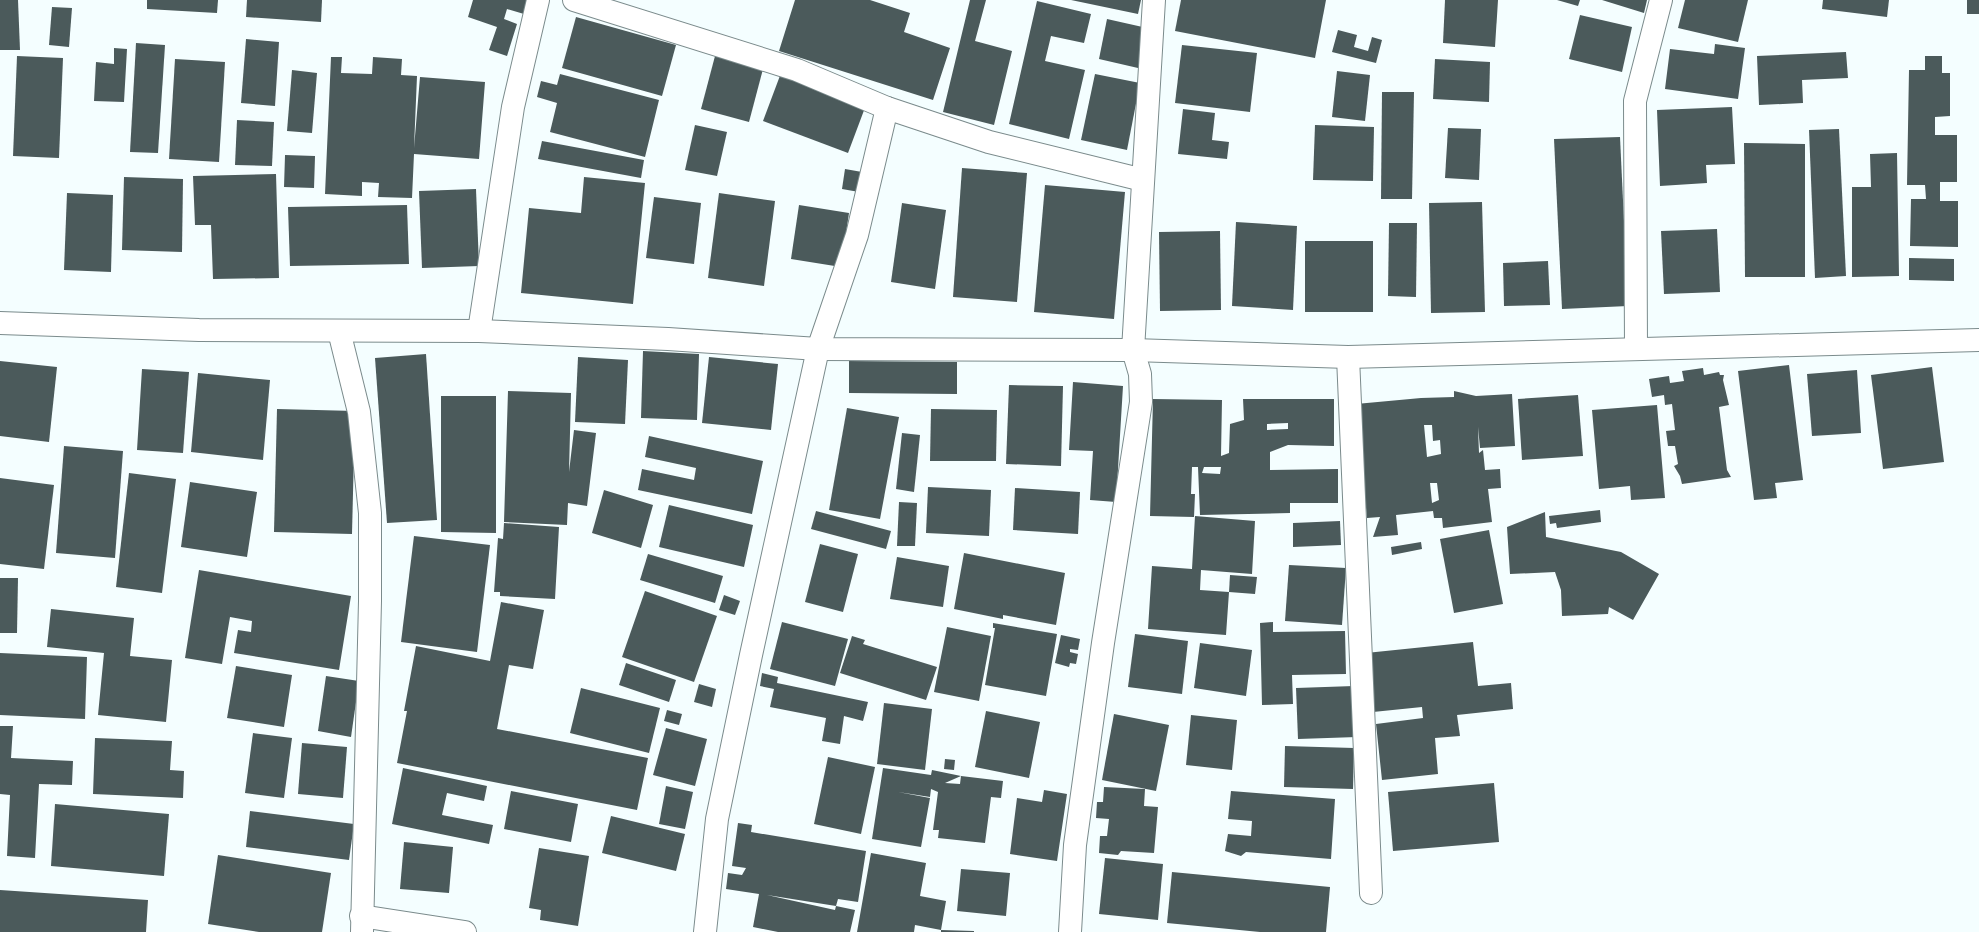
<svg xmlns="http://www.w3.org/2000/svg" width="1979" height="932" viewBox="0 0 1979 932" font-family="'DM Sans',sans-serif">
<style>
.building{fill:#4b5a5b;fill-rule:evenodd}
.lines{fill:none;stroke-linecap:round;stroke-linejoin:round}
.street-casing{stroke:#7b8b8c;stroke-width:24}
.secondary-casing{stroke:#7b8b8c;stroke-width:24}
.street{stroke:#fff;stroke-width:22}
.secondary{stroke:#fff;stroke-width:22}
</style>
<rect width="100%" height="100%" fill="#f4feff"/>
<g class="building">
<polygon points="0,0 18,0 20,50 0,50"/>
<polygon points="147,0 218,0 217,13 147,9"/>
<polygon points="247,0 322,0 321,22 246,17"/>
<polygon points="473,0 528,0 524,14 507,9 504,19 517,24 507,56 489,50 497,27 468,17"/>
<polygon points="795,0 870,0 910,13 904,32 950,48 933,100 779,51"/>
<polygon points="970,0 986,0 975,41 1012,51 994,125 943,112"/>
<polygon points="1071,0 1141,0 1138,14"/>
<polygon points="1181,0 1326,0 1315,58 1175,31"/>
<polygon points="1445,0 1498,0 1495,47 1443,43"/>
<polygon points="1557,0 1580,0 1578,6"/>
<polygon points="1602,0 1647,0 1644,13"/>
<polygon points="1685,0 1748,0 1738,42 1678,28"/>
<polygon points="1823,0 1889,0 1887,17 1822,9"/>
<rect x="1967" y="0" width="12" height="14"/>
<polygon points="1037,1 1091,14 1084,43 1051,36 1045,61 1085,70 1069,139 1009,124"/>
<polygon points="52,7 72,8 69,47 49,45"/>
<polygon points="1580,15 1632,27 1622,72 1569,59"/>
<polygon points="576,17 676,45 662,96 562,68"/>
<polygon points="1107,19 1147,28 1138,68 1099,59"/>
<polygon points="1338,30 1357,35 1354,47 1368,51 1372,37 1382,40 1376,63 1332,52"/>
<polygon points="246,39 279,42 275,106 241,103"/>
<polygon points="136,43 165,45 158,153 130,152"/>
<polygon points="1715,44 1745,48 1738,99 1665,89 1670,49 1714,54"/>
<polygon points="1182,45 1257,53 1250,112 1175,103"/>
<polygon points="114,48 127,49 124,102 94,101 96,62 114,64"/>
<polygon points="1846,52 1848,78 1802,80 1803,103 1759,105 1757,56"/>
<polygon points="17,56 63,58 59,158 13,156"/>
<polygon points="715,56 763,69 749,122 701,109"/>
<polygon points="1925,56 1942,56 1942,73 1950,73 1950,116 1935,117 1935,135 1957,135 1957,182 1940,182 1940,201 1958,201 1958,247 1910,246 1911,199 1926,199 1925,185 1907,185 1909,70 1925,70"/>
<polygon points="331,57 342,57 341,73 372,74 373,57 402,59 401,75 417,76 414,148 420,77 485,82 479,159 414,154 412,198 378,197 379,183 362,182 362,196 325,194"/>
<polygon points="175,59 225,62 219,162 169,159"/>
<polygon points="1435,59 1490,62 1489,102 1433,99"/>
<polygon points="292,70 317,73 312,133 287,131"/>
<polygon points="1337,71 1370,75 1365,121 1332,117"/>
<polygon points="781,73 866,105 848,153 763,121"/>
<polygon points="560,74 659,100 645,157 550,132 557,103 537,97 541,81 557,85"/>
<polygon points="1095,74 1140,83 1127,150 1081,140"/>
<polygon points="1382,92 1414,92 1412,199 1381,199"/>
<polygon points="1732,107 1735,164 1706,165 1707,183 1660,186 1657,110"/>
<polygon points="1183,109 1215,113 1212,140 1229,142 1227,159 1178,154"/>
<polygon points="237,120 274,122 272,166 235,165"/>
<polygon points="695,125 727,132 717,176 685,170"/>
<polygon points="1315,125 1374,127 1373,181 1313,180"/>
<polygon points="1448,128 1481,129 1479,180 1445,178"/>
<polygon points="1839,129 1846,276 1815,278 1809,130"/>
<polygon points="1620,137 1628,306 1562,309 1554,139"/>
<polygon points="542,141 644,160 641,178 538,159"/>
<polygon points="1744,143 1805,144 1805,277 1745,277"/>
<polygon points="1897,153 1899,276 1852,277 1852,187 1871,187 1870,154"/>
<polygon points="285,155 315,156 314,188 284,187"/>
<polygon points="962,168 1027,173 1017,302 953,297"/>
<polygon points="845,169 862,172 859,192 842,189"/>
<polygon points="276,174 279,278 213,279 211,225 195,225 193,176"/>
<polygon points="124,177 183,179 182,252 122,250"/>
<polygon points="584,177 645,183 633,304 521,293 529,208 581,213"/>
<polygon points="1045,185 1125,192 1114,319 1034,312"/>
<polygon points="476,189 479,266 422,268 419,191"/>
<polygon points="67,193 113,195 111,272 64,270"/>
<polygon points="719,193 775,201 764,286 708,278"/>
<polygon points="654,197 701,203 694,264 646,258"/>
<polygon points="1482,202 1485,312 1431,313 1429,203"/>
<polygon points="902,203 946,210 935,289 891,282"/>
<polygon points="407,205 409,264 290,266 288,207"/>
<polygon points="799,205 849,213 841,267 791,259"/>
<polygon points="1236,222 1297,226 1293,310 1232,306"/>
<polygon points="1389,223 1417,223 1416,297 1388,296"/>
<polygon points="1717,229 1720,292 1664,294 1661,231"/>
<polygon points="1220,231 1221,310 1160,311 1159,232"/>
<rect x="1305" y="241" width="68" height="71"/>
<polygon points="1909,258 1954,259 1954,281 1909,280"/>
<polygon points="1548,261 1550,305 1504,306 1503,263"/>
<polygon points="643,351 699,354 697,420 641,418"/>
<polygon points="426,354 437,520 387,523 375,358"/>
<polygon points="578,357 628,360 625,424 575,422"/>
<polygon points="709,357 778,364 771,430 702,423"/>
<polygon points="0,361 57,367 49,442 0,436"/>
<polygon points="849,361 957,362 957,394 849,393"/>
<polygon points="1789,365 1803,480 1775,483 1777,498 1754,500 1738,371"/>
<polygon points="1932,367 1944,462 1883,469 1871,375"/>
<polygon points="1703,368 1704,375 1719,372 1720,375 1724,375 1723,380 1729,405 1719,407 1727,470 1731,477 1682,484 1680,476 1674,466 1678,464 1675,446 1668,446 1666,431 1675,430 1672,404 1665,405 1664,395 1652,397 1649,379 1669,376 1670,383 1684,381 1682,371"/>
<polygon points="142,369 189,372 183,453 137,450"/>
<polygon points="1857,370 1861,433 1812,436 1807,374"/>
<polygon points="198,373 270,380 263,460 191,452"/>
<polygon points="1073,382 1123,386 1116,502 1090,500 1093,451 1069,450"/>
<polygon points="1009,385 1063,386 1061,466 1006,464"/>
<polygon points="508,391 571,393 569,472 574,430 596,433 587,506 568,503 567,525 504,522"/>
<path d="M1454,391L1476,396L1512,394L1515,446L1480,448L1478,427L1479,453L1483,450L1485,470L1500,469L1501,488L1488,489L1492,522L1443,528L1442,518H1434L1433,511L1396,515L1398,535L1373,537L1380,517L1367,518L1356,404L1421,398L1454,397ZM1424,425H1432L1433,441L1440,440L1441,454L1427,457ZM1430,483H1437L1439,500L1432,503Z"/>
<polygon points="1578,395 1583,456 1522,460 1518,399"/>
<polygon points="441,396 496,396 496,533 441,532"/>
<path d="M1153,399L1222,400L1221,456L1229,453L1230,424L1244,420L1243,399H1334V446L1288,445L1270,452V470L1338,469V503H1290V513L1200,515L1198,467H1192L1191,494H1195L1194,517L1150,516ZM1288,423V429L1267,430V424ZM1204,467H1221L1220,474L1202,473Z"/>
<polygon points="1657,405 1665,498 1631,500 1630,486 1599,489 1592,410"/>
<polygon points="847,408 899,417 880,519 829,510"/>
<polygon points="277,409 355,411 352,534 274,532"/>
<polygon points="931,409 997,410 996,461 930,461"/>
<polygon points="902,433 920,435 914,492 896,489"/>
<polygon points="649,436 763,461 752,514 638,490 642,469 694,480 696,468 645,457"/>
<polygon points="64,446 123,451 115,558 56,553"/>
<polygon points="129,473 176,479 162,593 116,587"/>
<polygon points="0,478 54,485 44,569 0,564"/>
<polygon points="190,482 257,492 247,557 181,547"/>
<polygon points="928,487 991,490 989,536 926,533"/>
<polygon points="1015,488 1080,492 1078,534 1013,530"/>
<polygon points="604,490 653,505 641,548 592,533"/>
<polygon points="899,502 917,503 915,546 897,546"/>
<polygon points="669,505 753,525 744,567 659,547"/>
<polygon points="1600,510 1601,522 1557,528 1556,523 1550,524 1549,516"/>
<polygon points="816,511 891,531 886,549 811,529"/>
<polygon points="1545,512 1546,537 1621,552 1659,574 1633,620 1609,607 1608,614 1562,616 1561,590 1555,572 1510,574 1507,527"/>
<polygon points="1195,516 1255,521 1252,574 1201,570 1200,590 1229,592 1226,635 1148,629 1152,566 1192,569"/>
<polygon points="1340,521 1341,545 1293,547 1293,523"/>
<polygon points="504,523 559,527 555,599 500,596 500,592 494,592 498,538 503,539"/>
<polygon points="1489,530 1503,604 1454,613 1440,539"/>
<polygon points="414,536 490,545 477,652 401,642"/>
<polygon points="1421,542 1422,549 1392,555 1391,547"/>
<polygon points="820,544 858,554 843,612 805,602"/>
<polygon points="964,553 1065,573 1056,625 1003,615 1003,619 954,609"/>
<polygon points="648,554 723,576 715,603 640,580"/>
<polygon points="897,557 949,566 943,607 890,599"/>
<polygon points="1289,565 1346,568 1342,625 1285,621"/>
<polygon points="199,570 351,596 339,670 234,653 238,630 251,632 252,621 230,617 222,664 185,658"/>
<polygon points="1230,575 1257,577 1255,594 1229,592"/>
<polygon points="0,578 18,578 17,633 0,633"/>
<polygon points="645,591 717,616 694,682 622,657"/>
<polygon points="724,595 740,601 735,615 719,610"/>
<polygon points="501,602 544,610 533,669 509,665 497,729 648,758 637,810 397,763 407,711 404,711 416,646 490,661"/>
<polygon points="51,609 134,618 130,656 172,660 166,722 98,715 104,653 47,647"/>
<polygon points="782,622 848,639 835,686 770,669"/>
<polygon points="1273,622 1273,632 1345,631 1346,674 1292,675 1293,704 1262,705 1260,623"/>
<polygon points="993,623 1057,634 1046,696 985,685 995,628 993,628"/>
<polygon points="947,627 991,636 979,701 934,692"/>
<polygon points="1135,634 1188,641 1182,694 1128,687"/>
<polygon points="1061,635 1080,639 1078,650 1070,649 1070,652 1078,654 1076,664 1070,663 1069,667 1055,663"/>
<polygon points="852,636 865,640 863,644 937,667 926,700 840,673"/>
<polygon points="1473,642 1478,686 1511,683 1513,709 1457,715 1460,736 1435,738 1438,774 1382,780 1376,724 1423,718 1422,707 1373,712 1366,653"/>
<polygon points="1200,643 1252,650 1246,696 1194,688"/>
<polygon points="0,653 87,657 85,719 0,715"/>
<polygon points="626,663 676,680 669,702 619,685"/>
<polygon points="236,666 292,675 284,727 227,718"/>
<polygon points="762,673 778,677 777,683 868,702 863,721 844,716 840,744 822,741 826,718 770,707 774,689 760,686"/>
<polygon points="326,676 359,681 351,737 318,731"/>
<polygon points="699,684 716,689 712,707 694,702"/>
<polygon points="1354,686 1357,737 1298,739 1296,688"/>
<polygon points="581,688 660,708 649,753 570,733"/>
<polygon points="884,703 932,709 925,770 877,764"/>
<polygon points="667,710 682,714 679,725 664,721"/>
<polygon points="986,711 1040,722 1029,778 975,767"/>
<polygon points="1114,714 1169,725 1156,791 1102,780"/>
<polygon points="1191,715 1237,720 1232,770 1186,765"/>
<polygon points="0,726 13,726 11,758 73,761 72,785 39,784 35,858 7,856 10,795 0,794"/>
<polygon points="666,728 707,739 695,786 653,775"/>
<polygon points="253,733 292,738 284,798 245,793"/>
<polygon points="95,738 172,741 170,770 184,771 183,798 93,794"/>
<polygon points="302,743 347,747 343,798 298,794"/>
<polygon points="1285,746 1354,748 1353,789 1284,787"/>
<polygon points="828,757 875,767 861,834 814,824"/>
<polygon points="945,759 955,760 954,770 944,769"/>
<polygon points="403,768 487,786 484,801 447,793 442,815 493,825 489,844 392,824"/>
<polygon points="883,768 931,775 932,770 961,776 945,783 960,784 961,776 1003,781 1001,798 991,797 985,843 938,838 939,830 933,830 938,792 931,789 930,797 898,792 930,798 921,847 872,839"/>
<polygon points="1494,783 1499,842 1393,851 1388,792"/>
<polygon points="666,786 693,792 685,829 659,824"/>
<polygon points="1104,787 1145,789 1144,806 1158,807 1154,853 1121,851 1118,855 1099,853 1100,836 1107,836 1109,819 1096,818 1097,802 1103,802"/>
<polygon points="1044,790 1067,794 1057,861 1010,854 1017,798 1042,802"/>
<polygon points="511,791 578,804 571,842 504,829"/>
<polygon points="1231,791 1335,799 1331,859 1246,852 1241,856 1225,851 1228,834 1251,836 1252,821 1228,819"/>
<polygon points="55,804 169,814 164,876 51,866"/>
<polygon points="250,811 354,824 349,860 246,847"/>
<polygon points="611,816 685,834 676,871 602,853"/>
<polygon points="738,823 752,825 751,832 866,851 858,902 838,899 836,906 767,895 835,910 836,906 855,910 850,932 778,932 753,927 759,894 726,889 728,873 742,875 746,868 732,866"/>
<polygon points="404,842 453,847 449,893 400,889"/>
<polygon points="539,848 589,856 578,926 540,920 541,910 529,908"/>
<polygon points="871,853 926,863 920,896 946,901 941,930 915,925 914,932 857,932"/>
<polygon points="218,855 331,873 322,932 259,932 208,924"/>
<polygon points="1105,858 1163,864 1158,920 1099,914"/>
<polygon points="961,869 1010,873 1006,916 957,911"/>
<polygon points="1172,872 1330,887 1326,932 1260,932 1167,923"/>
<polygon points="0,890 148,900 146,932 0,932"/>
<polygon points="941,930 974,931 974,932 941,932"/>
</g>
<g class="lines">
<defs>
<g id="street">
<polyline points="574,0 797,70 887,108 989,142 1143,180"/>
<polyline points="339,331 359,412 370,513 370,601 362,932"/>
<polyline points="479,331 513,107 538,0"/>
<polyline points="1636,349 1635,101 1661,0"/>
<polyline points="1348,357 1371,893"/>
<polyline points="361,916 465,932"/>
<polyline points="705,932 717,819 751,655 818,349 857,235 887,108"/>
<polyline points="1070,932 1075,845 1103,643 1141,402 1140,374 1133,350 1154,0"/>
</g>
<polyline id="secondary" points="0,323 199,330 479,331 668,339 818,349 1133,350 1348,357 1979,340"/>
</defs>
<use href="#street" class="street-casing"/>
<use href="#secondary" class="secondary-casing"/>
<use href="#street" class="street"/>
<use href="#secondary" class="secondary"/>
</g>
</svg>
